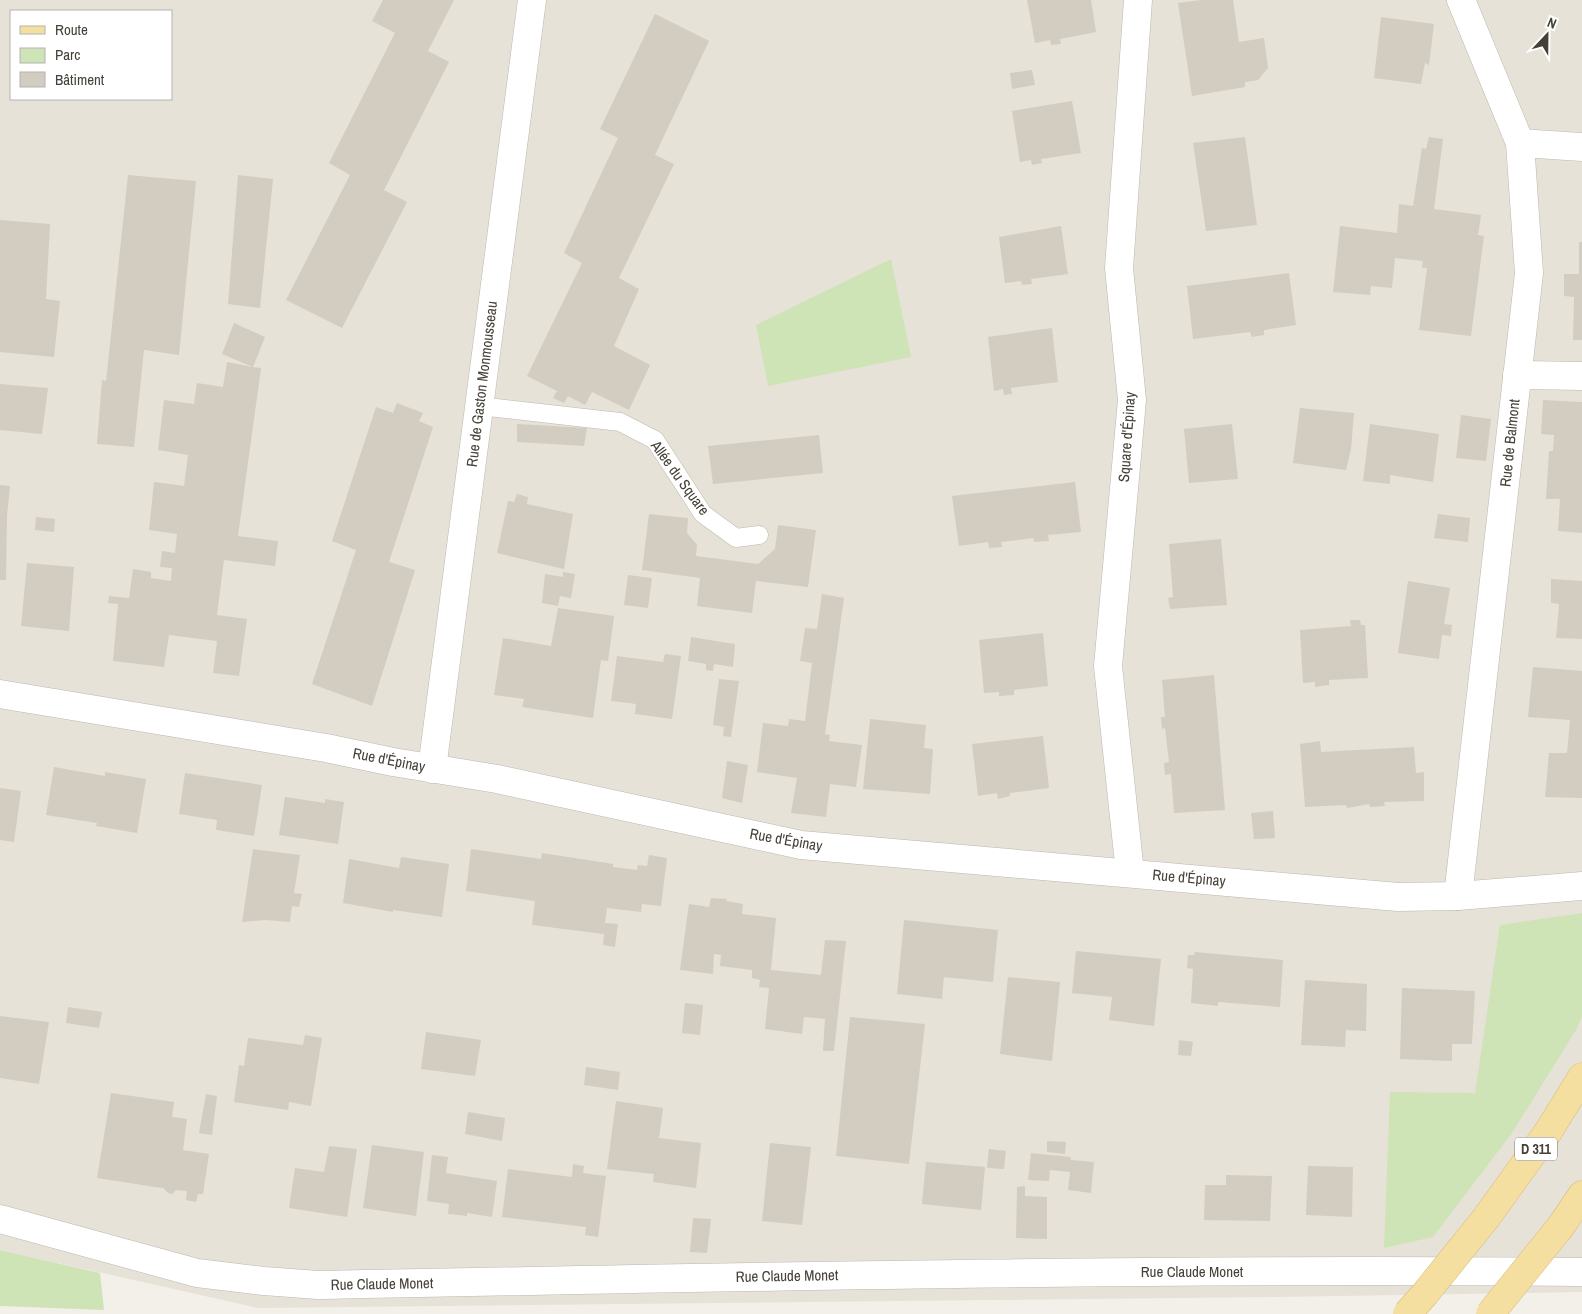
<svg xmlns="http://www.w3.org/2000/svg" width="1582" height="1314" viewBox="0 0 1582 1314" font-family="'Archivo Narrow',sans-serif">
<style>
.residential{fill:#e6e2d8;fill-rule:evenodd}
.green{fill:#cee3b6}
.building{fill:#d3ccc0}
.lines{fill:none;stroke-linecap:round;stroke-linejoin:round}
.lane-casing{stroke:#bdb8ad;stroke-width:19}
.street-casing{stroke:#bdb8ad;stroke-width:29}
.primary-casing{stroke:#d7bc73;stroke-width:29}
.lane{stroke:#fff;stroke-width:18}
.street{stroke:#fff;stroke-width:28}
.primary{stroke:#f4dfa1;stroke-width:28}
.primary-bridge-casing{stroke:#d7bc73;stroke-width:29;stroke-linecap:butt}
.primary-bridge{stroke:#f4dfa1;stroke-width:28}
.labels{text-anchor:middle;stroke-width:4;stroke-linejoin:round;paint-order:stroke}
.shield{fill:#fff;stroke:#7e7a74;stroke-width:1}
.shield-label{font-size:14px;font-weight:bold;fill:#464138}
.street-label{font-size:15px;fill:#464138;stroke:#fff}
</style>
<rect width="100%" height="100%" fill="#f3f0e9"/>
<path class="residential" d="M0,0H1582V1292L1276,1297L258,1308L0,1250ZM11,11H171V99H11Z"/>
<g class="green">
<polygon points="891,259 911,357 768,386 756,325"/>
<polygon points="1582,913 1582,1017 1576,1030 1512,1133 1433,1237 1384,1248 1390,1092 1475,1093 1500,925"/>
<polygon points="0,1250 100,1273 104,1310 0,1306"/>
</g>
<g class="building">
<polygon points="383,0 454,0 428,51 449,62 384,190 407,202 342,328 286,300 350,175 329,163 395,33 372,21"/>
<polygon points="1027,0 1091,0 1096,32 1060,39 1061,44 1051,45 1050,40 1035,43"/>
<polygon points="1201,0 1233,0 1239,42 1264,38 1268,68 1258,80 1245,82 1245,87 1192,96 1178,3"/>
<polygon points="655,14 709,41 655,155 674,164 619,278 639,289 614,346 650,365 629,410 592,392 585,405 568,396 564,403 553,398 557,391 527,376 582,263 564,253 618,138 600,129"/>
<polygon points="1381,17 1434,24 1429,65 1425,63 1421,84 1374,78"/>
<polygon points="1032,70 1035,85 1012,89 1010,73"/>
<polygon points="1072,101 1081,153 1041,159 1042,163 1032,165 1031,160 1020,162 1012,111"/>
<polygon points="1245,137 1257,225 1206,231 1193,143"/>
<polygon points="1429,137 1443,139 1434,209 1481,215 1478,235 1484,236 1471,336 1419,330 1427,268 1422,268 1423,261 1395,258 1392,288 1371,286 1370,295 1333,292 1340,226 1397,233 1399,204 1413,206 1422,148 1426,149"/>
<polygon points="128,175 196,181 179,355 144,350 134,447 97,444 102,380 106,381"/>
<polygon points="238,175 273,179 260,308 228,304"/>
<polygon points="0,220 50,224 46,299 60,301 54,357 0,352"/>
<polygon points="1061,226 1068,274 1031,279 1032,284 1022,285 1021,281 1005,283 999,237"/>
<polygon points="1579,242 1582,242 1582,340 1573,340 1574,297 1564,296 1564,274 1579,274"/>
<polygon points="1289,273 1296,325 1264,330 1264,335 1252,337 1250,332 1193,339 1187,286"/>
<polygon points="234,323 265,337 253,367 261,368 238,536 278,541 275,566 224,560 217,615 247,619 239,676 213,673 217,641 169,635 164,667 113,661 118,604 108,603 109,596 129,598 133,569 151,572 151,578 171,581 172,568 160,567 162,551 175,553 177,534 149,530 154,482 184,486 188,455 158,450 164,400 194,404 197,383 223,387 227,362 253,367 222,354"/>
<polygon points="1052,328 1058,382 1011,388 1012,394 1004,395 1003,389 994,391 988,337"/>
<polygon points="0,384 48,388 42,434 0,430"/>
<polygon points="1543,400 1582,402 1582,533 1558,531 1560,499 1546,499 1549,451 1553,451 1554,435 1541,434"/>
<polygon points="397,403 423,413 419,421 433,427 389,562 415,570 372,706 312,684 356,550 332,541 376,407 393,413"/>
<polygon points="1300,408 1354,413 1351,449 1346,470 1293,463"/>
<polygon points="1461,415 1491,419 1486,461 1456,458"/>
<polygon points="517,424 587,428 584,446 517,442"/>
<polygon points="1232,424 1238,479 1189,483 1184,429"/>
<polygon points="1370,424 1439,434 1433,482 1390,475 1390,484 1363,481"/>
<polygon points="819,435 823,473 713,484 708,446"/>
<polygon points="1075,482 1081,532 1048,535 1049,541 1034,542 1033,538 1001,542 1002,547 989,548 988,542 959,546 952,496"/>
<polygon points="0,485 10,486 7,516 6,580 0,580"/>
<polygon points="517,494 528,497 527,504 573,514 564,569 497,553 508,501 514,502"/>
<polygon points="649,514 688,518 687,533 697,545 696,556 758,564 775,549 778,525 816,530 808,587 756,581 752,613 697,606 700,578 642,570"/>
<polygon points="1438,514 1470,518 1468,542 1434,538"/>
<polygon points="36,517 55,519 54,532 35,530"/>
<polygon points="1221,539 1227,605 1170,609 1168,598 1173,597 1169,544"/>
<polygon points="27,563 74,567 69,631 21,626"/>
<polygon points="563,572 575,574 571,598 560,596 558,606 542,603 545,574 563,577"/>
<polygon points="628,575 652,578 648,608 624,605"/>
<polygon points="1551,579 1582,581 1582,639 1556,638 1559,604 1551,603"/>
<polygon points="1408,581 1450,588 1444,624 1452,625 1451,636 1442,635 1439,659 1398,653"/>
<polygon points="822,594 844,598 825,734 830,735 829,741 862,745 856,787 830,784 826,817 791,813 797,778 757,772 763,723 788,726 789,719 805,721 812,663 800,661 805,628 817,629"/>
<polygon points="558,608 614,616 608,661 601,660 593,718 522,707 524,699 494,695 503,638 551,646"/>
<polygon points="1350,620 1360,620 1361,625 1365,625 1368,678 1329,680 1329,685 1315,687 1315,682 1303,683 1300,630 1351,626"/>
<polygon points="1043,633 1048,686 1014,690 1014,695 999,696 999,692 984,693 979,640"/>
<polygon points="691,637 735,644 733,667 714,664 713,671 706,670 706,664 688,661"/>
<polygon points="665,654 681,656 672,719 635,714 636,704 611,701 617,656 663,662"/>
<polygon points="1533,667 1582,671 1582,798 1545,797 1549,753 1567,753 1570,720 1528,717"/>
<polygon points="1214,675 1225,810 1174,813 1171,774 1165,775 1164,763 1169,762 1165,728 1162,729 1161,717 1165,717 1162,680"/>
<polygon points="719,679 739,681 731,737 723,736 724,727 713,725"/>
<polygon points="870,719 926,725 924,748 933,749 930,794 863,789"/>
<polygon points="1043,736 1049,788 1010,793 1010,796 998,799 997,793 978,796 972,744"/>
<polygon points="1320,741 1321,752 1414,747 1416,773 1424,772 1424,801 1384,802 1385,806 1370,807 1369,804 1347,808 1346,805 1305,807 1300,744"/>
<polygon points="727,761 748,765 742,803 722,798"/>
<polygon points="54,767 105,776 105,772 146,779 137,833 96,826 97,823 46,815"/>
<polygon points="185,773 262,785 254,836 216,830 217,820 179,814"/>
<polygon points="0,788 21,791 14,842 0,840"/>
<polygon points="285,797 325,803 325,799 344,802 338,844 279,835"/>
<polygon points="1273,811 1275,838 1254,839 1251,813"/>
<polygon points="253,849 300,855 294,893 302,894 299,907 292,906 290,922 266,920 242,922"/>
<polygon points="471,849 541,859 542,853 613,864 613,867 637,870 638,865 647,866 649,855 667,858 661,906 642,904 641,912 607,908 605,923 618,924 615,947 603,945 604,934 532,925 535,901 466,891"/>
<polygon points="401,857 449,864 442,917 393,910 393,912 343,903 349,859 399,868"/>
<polygon points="711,898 727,899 726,901 743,904 742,914 776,918 771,970 821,975 825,940 846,941 834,1051 823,1051 825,1019 804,1017 802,1034 765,1029 769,988 759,987 760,980 752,978 752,970 720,966 721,955 714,954 713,974 680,970 689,904 709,907"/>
<polygon points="904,920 998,930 993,982 944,977 942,999 897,994"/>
<polygon points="1076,951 1161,959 1154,1026 1109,1020 1112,997 1072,993"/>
<polygon points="1195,952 1283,960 1280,1007 1218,1002 1218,1006 1191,1003 1193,969 1187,968 1188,955 1194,955"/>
<polygon points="1008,977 1060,982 1052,1061 1000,1054"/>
<polygon points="1305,980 1367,984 1366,1031 1346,1030 1345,1047 1301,1045"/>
<polygon points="1402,988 1475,991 1472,1044 1452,1044 1452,1061 1400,1059"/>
<polygon points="685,1003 703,1005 700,1035 682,1033"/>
<polygon points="68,1007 102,1012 99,1028 66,1023"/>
<polygon points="0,1016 49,1022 39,1084 0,1078"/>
<polygon points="850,1017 925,1024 909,1164 836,1156"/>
<polygon points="426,1032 481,1040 475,1076 421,1069"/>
<polygon points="305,1035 322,1038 311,1106 289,1102 288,1110 234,1102 239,1065 244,1066 248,1038 303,1045"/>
<polygon points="1179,1040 1193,1042 1191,1056 1178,1055"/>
<polygon points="586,1067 620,1072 618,1090 584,1085"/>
<polygon points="111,1093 174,1102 172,1117 187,1119 183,1150 209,1154 203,1194 198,1194 196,1202 186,1200 187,1191 176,1190 172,1194 168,1193 162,1187 162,1188 97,1178"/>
<polygon points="206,1094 217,1096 212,1135 199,1133"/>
<polygon points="616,1101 663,1108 659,1138 701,1143 696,1188 653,1182 654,1174 607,1169"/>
<polygon points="468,1112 505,1118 502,1141 465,1134"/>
<polygon points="1047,1141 1066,1142 1065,1154 1047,1152"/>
<polygon points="770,1143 811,1147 802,1225 762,1221"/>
<polygon points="372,1145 424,1152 416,1216 363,1208"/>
<polygon points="329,1146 357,1149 347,1217 289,1208 295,1168 324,1172"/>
<polygon points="989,1149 1006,1151 1004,1169 987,1168"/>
<polygon points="1031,1153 1071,1157 1071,1160 1094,1162 1091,1193 1068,1190 1070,1172 1050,1170 1049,1181 1028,1180"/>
<polygon points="432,1155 448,1157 446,1173 497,1181 492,1217 467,1213 467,1216 448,1214 449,1204 427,1201"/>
<polygon points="926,1162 985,1167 981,1210 922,1204"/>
<polygon points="573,1164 584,1166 583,1173 606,1176 598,1237 585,1235 586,1227 502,1217 508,1169 572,1177"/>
<polygon points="1308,1166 1353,1167 1352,1217 1306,1215"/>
<polygon points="1226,1175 1272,1176 1270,1221 1204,1220 1205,1185 1226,1185"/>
<polygon points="1025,1186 1025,1196 1047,1197 1047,1239 1016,1238 1017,1187"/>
<polygon points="693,1218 711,1219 707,1253 690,1252"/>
</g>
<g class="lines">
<defs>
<polyline id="lane" points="479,406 620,422 655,440 703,514 736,538 759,535"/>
<g id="street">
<polyline points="1520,143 1582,147"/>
<polyline points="1517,375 1582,376"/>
<polyline points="0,694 326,748 393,762 497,779 801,845 1398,897 1458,896 1582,886"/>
<polyline points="432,769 532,0"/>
<polyline points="1130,873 1108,666 1132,400 1119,268 1138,0"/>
<polyline points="1458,896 1529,273 1520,143 1461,0"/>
<path d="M0,1219L197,1273L264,1281L318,1285C739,1277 1161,1268 1582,1272"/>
</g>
<g id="primary">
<polyline points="1486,1218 1548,1132 1582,1077"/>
<polyline points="1561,1226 1582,1195"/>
</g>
</defs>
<use href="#lane" class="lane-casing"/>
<use href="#street" class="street-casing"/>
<use href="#primary" class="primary-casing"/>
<use href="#lane" class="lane"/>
<use href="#street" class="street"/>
<use href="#primary" class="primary"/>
<defs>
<g id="primary-bridge">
<polyline points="1407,1314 1424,1295 1486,1218"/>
<polyline points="1490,1314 1561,1226"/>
</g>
</defs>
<use href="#primary-bridge" class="primary-bridge-casing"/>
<use href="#primary-bridge" class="primary-bridge"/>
</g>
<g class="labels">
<rect class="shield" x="1515" y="1137.5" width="42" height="23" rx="4"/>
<g class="shield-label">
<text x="1536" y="1154">D 311</text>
</g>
<g class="street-label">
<text transform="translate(482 384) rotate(-83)" y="5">Rue de Gaston Monmousseau</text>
<text transform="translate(1127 437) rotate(-86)" y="5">Square d'Épinay</text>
<text transform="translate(1510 443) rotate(-84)" y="5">Rue de Balmont</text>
<text transform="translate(680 478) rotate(54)" y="5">Allée du Square</text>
<text transform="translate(389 760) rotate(11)" y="5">Rue d'Épinay</text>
<text transform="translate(786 840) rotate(10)" y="5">Rue d'Épinay</text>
<text transform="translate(1189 878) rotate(5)" y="5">Rue d'Épinay</text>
<text x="1192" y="1277">Rue Claude Monet</text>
<text transform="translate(787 1276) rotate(-1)" y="5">Rue Claude Monet</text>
<text transform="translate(382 1284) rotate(-1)" y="5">Rue Claude Monet</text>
</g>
</g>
<rect x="10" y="10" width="162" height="90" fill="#ffffff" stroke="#b5b3af"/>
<rect x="20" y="26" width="25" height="8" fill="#f4dfa1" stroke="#b5b3af"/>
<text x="55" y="35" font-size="15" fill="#464138">Route</text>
<rect x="20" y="48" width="25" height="15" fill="#cee3b6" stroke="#b5b3af"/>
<text x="55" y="60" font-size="15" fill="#464138">Parc</text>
<rect x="20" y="72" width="25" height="15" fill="#d3ccc0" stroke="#b5b3af"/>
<text x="55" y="85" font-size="15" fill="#464138">Bâtiment</text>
<g transform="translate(1547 35) rotate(22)" stroke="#ffffff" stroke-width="4" paint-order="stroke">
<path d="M0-4L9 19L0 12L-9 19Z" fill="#464138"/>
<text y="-8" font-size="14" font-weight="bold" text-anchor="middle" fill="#464138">N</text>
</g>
</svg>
